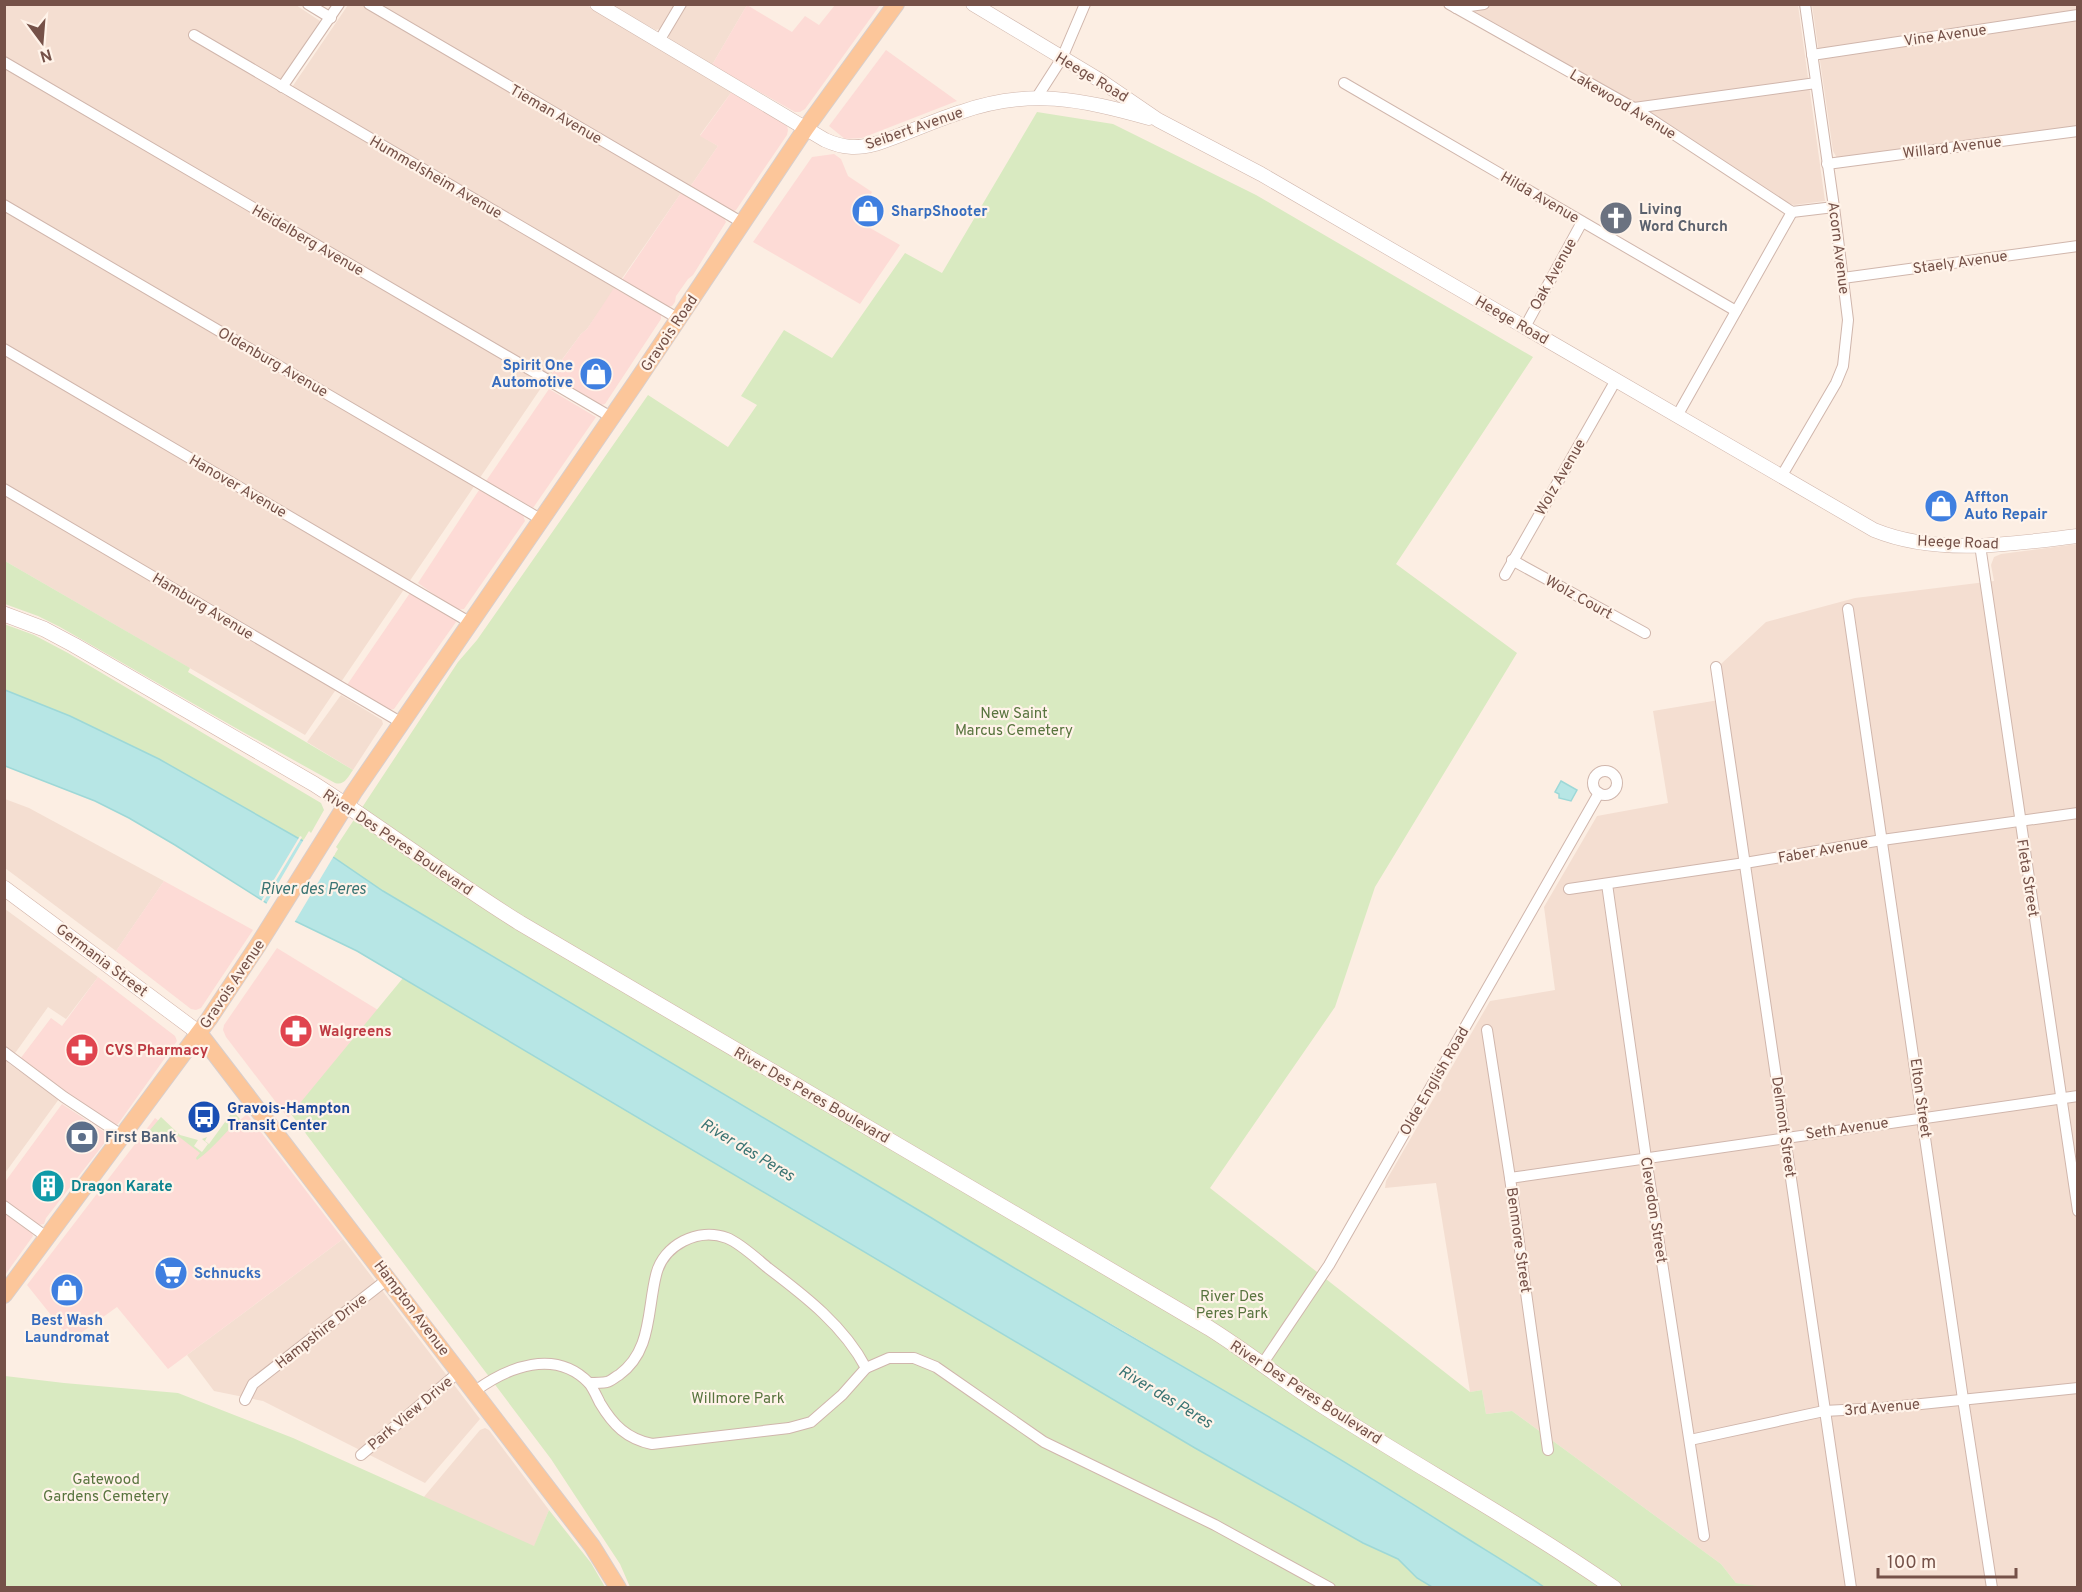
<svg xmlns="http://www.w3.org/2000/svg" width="2082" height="1592" viewBox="0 0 2082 1592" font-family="Overpass,sans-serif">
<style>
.residential{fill:#f4ded1}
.commercial{fill:#fddbd6}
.green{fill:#d9eac1}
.water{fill:#b7e6e5;stroke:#9dd8d7;stroke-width:1.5}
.pier{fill:#fceee3}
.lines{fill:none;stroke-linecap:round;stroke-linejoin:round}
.minor-casing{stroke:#d0b6ac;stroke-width:12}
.tertiary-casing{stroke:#d0b6ac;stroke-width:15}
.secondary-casing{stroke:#d3b4a9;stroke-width:16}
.primary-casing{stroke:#d8cecc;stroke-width:18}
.minor{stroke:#fff;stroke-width:10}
.tertiary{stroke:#fff;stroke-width:14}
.secondary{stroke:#fff;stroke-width:15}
.primary{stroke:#fcc69a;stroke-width:16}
.labels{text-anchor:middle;stroke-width:4.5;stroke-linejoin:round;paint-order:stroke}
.street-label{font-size:15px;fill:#755148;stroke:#fff3e9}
.worship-label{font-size:15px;font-weight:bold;fill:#5b616d;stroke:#fff3e9;text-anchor:start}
.shop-label{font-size:15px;font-weight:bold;fill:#366cbe;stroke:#fff3e9;text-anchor:start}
.park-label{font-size:15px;fill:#58743e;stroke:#fff3e9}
.health-label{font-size:15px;font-weight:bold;fill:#be3a42;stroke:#fff3e9;text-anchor:start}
.transit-label{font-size:15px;font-weight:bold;fill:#164399;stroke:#fff3e9;text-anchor:start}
.service-label{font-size:15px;font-weight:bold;fill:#4e5e75;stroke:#fff3e9;text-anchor:start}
.culture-label{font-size:15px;font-weight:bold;fill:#0d838f;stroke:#fff3e9;text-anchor:start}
.water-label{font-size:16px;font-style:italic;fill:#3a7473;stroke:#fff3e9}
</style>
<rect width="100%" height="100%" fill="#fceee3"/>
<g class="residential">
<polygon points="5,5 296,5 320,21 281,79 279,92 286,96 348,5 587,5 733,90 700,135 718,146 690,187 681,193 587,329 581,334 543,385 305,735 5,561"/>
<polygon points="610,5 675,5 660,29 656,30"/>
<polygon points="686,5 747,5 712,65 669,40 669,33"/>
<polygon points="1456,5 1798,5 1825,201 1794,205 1788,203"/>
<polygon points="1812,5 2077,5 2077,127 1837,158 1833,151"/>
<polygon points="2077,544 2077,1587 1764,1588 1736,1583 1721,1564 1512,1411 1486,1414 1482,1390 1470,1392 1436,1183 1385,1188 1386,1181 1490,1001 1555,990 1544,907 1597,816 1668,803 1653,711 1725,699 1721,664 1766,622 1855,598 1994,581 1991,565 1994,557 2001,554"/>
<polygon points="341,695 382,720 383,724 353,770 307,742"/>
<polygon points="5,799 29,808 164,881 116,951 5,868"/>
<polygon points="5,909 98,977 66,1019 48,1007 8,1063 59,1099 5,1173"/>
<polygon points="343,1239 480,1419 425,1483 263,1401 214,1391 187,1355"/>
<polygon points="485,1428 489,1430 549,1510 534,1547 423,1498 480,1430"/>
</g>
<g class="commercial">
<polygon points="747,5 792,32 805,16 819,25 835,5 880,5 805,109 800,112 795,112 712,65"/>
<polygon points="886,50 957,101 862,138 845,139 829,126"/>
<polygon points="733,90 787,126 788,130 787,135 736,210 732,212 690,187 718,146 700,136"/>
<polygon points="834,154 841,159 848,176 872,192 856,220 900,245 860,304 753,242 812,157"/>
<polygon points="681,193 724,218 726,222 693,275 688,279 676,296 675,302 672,306 668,307 622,280"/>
<polygon points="614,288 661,315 661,319 605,404 601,405 551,375 581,334 587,329"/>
<polygon points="549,389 596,417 533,508 486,481"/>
<polygon points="479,490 523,515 525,521 464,609 456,610 418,583"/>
<polygon points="410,593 455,619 456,622 394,709 390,710 347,685"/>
<polygon points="164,881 253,930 201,1008 196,1010 191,1009 116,951"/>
<polygon points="277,948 378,1010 288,1118 226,1037 223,1030 224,1025"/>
<polygon points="98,977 175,1036 177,1041 118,1124 114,1126 20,1059 51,1018 62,1026"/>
<polygon points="62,1104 106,1133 107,1136 106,1141 46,1218 44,1224 38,1225 5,1201 5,1182"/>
<polygon points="247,1114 343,1239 168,1369 117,1307 71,1340 27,1285 155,1118 201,1153"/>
<polygon points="5,1213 32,1233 33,1236 5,1275"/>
</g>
<g class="green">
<polygon points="1037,112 1113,124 1256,195 1533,357 1396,564 1517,653 1375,887 1335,1007 1210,1188 1470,1392 1482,1390 1486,1414 1512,1411 1721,1564 1736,1583 1764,1587 1544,1587 1399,1495 1122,1330 1015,1269 930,1217 383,891 333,857 338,849 336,847 458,662 477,640 648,395 728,447 757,405 741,396 784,330 832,358 905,253 942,273"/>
<path d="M5,561L190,668L188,672L353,770C348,777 344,786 335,783L234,727L60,627L38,616L5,604Z"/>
<polygon points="4,624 34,635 68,653 321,803 324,810 311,833 309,831 303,841 159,759 70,716 5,690"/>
<polygon points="403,978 1195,1448 1363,1543 1398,1559 1417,1578 1432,1587 630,1587 620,1564 551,1459 291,1114"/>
<path d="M233,1111L240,1119C225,1132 213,1149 197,1160L196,1158L200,1153L178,1136L171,1142L160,1139L153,1142L144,1137L161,1117L180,1135L198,1140L194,1146L202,1152L208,1144L202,1139L207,1137L205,1141L209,1144Z"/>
<polygon points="5,1376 64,1383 178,1393 293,1438 534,1546 549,1510 591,1563 605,1587 5,1587"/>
</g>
<g class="water">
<path d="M5,690L70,716L159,759L303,841L333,857L383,891L930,1217C1102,1323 1281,1419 1452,1529C1482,1548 1514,1567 1544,1587H1432L1417,1578L1398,1559L1363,1543L1195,1448L357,951L295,921L175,845L129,818L95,801L5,766Z"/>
<polygon points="1561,781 1577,790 1571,801 1559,798 1559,794 1555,792"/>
</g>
<g class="pier">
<polygon points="300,836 302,837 262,904 260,903"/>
<polygon points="304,839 335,854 294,923 265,906"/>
</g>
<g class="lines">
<defs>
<g id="minor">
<polyline points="308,4 331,18"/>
<polyline points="369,4 743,223"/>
<polyline points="1449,4 1634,108 1792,212 1834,207"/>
<polyline points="1456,8 1484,4"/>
<polyline points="194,35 679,319"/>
<polyline points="659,41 681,4"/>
<polyline points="1812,55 2078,15"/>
<polyline points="4,62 611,417"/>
<polyline points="1344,83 1736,311"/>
<polyline points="282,87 339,4"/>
<polyline points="1037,97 1062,58 1085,4"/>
<polyline points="1634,108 1816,83"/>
<polyline points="1827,164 2078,131"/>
<polyline points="4,205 542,520"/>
<polyline points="1843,278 2078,246"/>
<polyline points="1525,327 1582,222"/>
<polyline points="4,349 471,623"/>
<polyline points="1677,416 1792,212"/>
<polyline points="1781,477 1836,383 1843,366 1848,320 1834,207 1805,4"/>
<polyline points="4,489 402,723"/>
<polyline points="1980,545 2078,1211"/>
<polyline points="1512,560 1645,633"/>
<polyline points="1505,575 1616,380"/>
<polyline points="1848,609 1963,1399 1992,1588"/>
<polyline points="1716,667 1851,1588"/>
<circle cx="1605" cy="783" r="12"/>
<polyline points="1607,884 1646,1158 1704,1536"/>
<polyline points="1569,889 1745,863 1882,840 2078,813"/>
<polyline points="1487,1030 1510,1178 1548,1450"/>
<polyline points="4,1052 64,1097 123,1136"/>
<polyline points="1510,1178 2078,1096"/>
<polyline points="4,1206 48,1238"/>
<polyline points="1263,1363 1329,1265 1599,793"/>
<path d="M589,1383C595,1383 601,1383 607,1382C611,1381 615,1377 619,1375C652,1351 647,1311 656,1275C663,1245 698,1227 727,1238C740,1243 757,1259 768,1268C805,1296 844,1326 866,1368L889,1358H914L936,1367L1044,1442L1215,1525L1330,1588"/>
<path d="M475,1391C508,1367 555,1348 589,1383C593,1388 597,1397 600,1403C613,1425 627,1439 652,1444L789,1428L811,1422L842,1395L866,1368"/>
<polyline points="245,1400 253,1384 389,1278"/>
<polyline points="1690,1440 1824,1411 1882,1408 2078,1388"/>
<polyline points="361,1455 460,1371"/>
</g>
<g id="tertiary">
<path d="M597,4L825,140C843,148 856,149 875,144C904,135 932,121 961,112C1030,88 1080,99 1149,118"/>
<path d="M973,4L1101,81L1158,120L1261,174L1874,530C1938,556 2011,544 2078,536"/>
</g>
<g id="secondary">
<path d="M4,614L44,629L74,645L314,784C384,829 449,879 520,923L1209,1328C1252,1355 1291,1387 1334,1413C1427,1472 1523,1525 1614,1588"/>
<polyline points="4,888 199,1033"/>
</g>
<g id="primary">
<polyline points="199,1033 592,1546 618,1588"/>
<polyline points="4,1295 209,1019 258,945 354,792 636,382 806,128 896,4"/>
</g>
</defs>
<use href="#minor" class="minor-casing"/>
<use href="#tertiary" class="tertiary-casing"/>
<use href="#secondary" class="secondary-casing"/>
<use href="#primary" class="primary-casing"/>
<use href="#minor" class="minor"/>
<use href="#tertiary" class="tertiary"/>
<use href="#secondary" class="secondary"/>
<use href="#primary" class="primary"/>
</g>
<defs>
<symbol id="shop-disc" viewBox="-11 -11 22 22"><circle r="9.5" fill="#3f7fe0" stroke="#fff3e9"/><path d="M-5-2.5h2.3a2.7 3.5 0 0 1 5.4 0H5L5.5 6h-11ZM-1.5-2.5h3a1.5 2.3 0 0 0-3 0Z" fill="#fff"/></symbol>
<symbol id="church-disc" viewBox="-11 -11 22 22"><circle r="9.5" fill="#6b7280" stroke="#fff3e9"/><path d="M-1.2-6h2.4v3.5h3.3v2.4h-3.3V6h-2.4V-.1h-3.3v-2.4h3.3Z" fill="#fff"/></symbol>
<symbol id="pharmacy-disc" viewBox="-11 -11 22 22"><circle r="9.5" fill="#e0444e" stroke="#fff3e9"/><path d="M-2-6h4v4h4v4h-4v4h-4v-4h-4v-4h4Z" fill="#fff"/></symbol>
<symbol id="bus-disc" viewBox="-11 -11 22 22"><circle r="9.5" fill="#1a4fb4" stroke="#fff3e9"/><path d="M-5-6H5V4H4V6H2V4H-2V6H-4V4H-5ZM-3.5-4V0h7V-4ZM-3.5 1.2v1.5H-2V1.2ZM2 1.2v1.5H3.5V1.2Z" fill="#fff"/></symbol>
<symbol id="bank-disc" viewBox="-11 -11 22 22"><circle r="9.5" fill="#5c6f8a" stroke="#fff3e9"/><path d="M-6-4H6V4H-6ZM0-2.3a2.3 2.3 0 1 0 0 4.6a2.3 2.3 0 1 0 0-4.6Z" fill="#fff"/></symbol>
<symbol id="building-disc" viewBox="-11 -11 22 22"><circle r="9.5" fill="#0f9aa8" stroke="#fff3e9"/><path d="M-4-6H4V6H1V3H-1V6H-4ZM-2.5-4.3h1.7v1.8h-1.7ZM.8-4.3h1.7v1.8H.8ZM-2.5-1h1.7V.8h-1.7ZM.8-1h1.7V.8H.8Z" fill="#fff"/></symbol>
<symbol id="supermarket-disc" viewBox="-11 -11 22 22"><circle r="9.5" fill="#3f7fe0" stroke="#fff3e9"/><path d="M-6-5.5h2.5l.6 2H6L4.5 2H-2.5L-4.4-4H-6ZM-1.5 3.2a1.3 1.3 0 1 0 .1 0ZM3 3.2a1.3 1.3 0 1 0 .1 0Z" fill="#fff"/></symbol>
</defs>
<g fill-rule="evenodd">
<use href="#shop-disc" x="849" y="192" width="38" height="38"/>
<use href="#church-disc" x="1597" y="199" width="38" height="38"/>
<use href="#shop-disc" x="577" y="355" width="38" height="38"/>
<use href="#shop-disc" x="1922" y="487" width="38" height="38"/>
<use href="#pharmacy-disc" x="277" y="1012" width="38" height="38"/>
<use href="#pharmacy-disc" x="63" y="1031" width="38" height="38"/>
<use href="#bus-disc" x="185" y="1098" width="38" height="38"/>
<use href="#bank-disc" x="63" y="1118" width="38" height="38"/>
<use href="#building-disc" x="29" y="1167" width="38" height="38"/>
<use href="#supermarket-disc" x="152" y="1254" width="38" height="38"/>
<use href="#shop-disc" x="48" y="1271" width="38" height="38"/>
</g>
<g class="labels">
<g class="street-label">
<text transform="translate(1945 35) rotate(-8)" y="5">Vine Avenue</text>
<text transform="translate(1092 77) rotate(31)" y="5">Heege Road</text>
<text transform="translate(1623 104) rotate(31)" y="5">Lakewood Avenue</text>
<text transform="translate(556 114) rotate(30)" y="5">Tieman Avenue</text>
<text transform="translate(914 128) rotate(-19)" y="5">Seibert Avenue</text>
<text transform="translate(1952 147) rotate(-7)" y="5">Willard Avenue</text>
<text transform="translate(436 177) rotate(30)" y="5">Hummelsheim Avenue</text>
<text transform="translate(1540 197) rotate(30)" y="5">Hilda Avenue</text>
<text transform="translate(308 240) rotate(30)" y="5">Heidelberg Avenue</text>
<text transform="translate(1839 248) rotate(83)" y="5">Acorn Avenue</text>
<text transform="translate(1960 262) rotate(-8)" y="5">Staely Avenue</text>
<text transform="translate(1553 274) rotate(-61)" y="5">Oak Avenue</text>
<text transform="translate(1512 320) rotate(30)" y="5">Heege Road</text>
<text transform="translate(669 333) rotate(-56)" y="5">Gravois Road</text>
<text transform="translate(273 362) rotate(30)" y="5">Oldenburg Avenue</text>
<text transform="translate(1560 477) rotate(-60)" y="5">Wolz Avenue</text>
<text transform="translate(238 486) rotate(30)" y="5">Hanover Avenue</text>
<text transform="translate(1958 542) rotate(2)" y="5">Heege Road</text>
<text transform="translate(1579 597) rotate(29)" y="5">Wolz Court</text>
<text transform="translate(203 606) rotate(31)" y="5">Hamburg Avenue</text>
<text transform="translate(398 842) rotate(34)" y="5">River Des Peres Boulevard</text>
<text transform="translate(1823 850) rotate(-10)" y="5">Faber Avenue</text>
<text transform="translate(2028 878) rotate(81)" y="5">Fleta Street</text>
<text transform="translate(102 960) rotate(37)" y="5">Germania Street</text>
<text transform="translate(232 984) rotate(-56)" y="5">Gravois Avenue</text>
<text transform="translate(1434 1081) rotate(-60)" y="5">Olde English Road</text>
<text transform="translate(812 1095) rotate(30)" y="5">River Des Peres Boulevard</text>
<text transform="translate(1921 1098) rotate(82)" y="5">Elton Street</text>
<text transform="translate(1784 1127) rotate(82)" y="5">Delmont Street</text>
<text transform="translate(1847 1128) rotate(-8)" y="5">Seth Avenue</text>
<text transform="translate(1654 1210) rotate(81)" y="5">Clevedon Street</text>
<text transform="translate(1519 1240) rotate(82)" y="5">Benmore Street</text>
<text transform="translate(412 1308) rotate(53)" y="5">Hampton Avenue</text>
<text transform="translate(321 1331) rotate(-38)" y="5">Hampshire Drive</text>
<text transform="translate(1306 1392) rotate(33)" y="5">River Des Peres Boulevard</text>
<text transform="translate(1882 1407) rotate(-5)" y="5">3rd Avenue</text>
<text transform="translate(410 1413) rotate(-40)" y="5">Park View Drive</text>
</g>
<g class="worship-label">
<text x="1639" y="214">Living<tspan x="1639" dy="17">Word Church</tspan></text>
</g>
<g class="shop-label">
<text x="891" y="216">SharpShooter</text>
<text x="573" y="370" text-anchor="end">Spirit One<tspan x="573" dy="17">Automotive</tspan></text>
<text x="1964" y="502">Affton<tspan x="1964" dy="17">Auto Repair</tspan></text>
<text x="194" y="1278">Schnucks</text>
<text x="67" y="1325" text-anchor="middle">Best Wash<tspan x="67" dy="17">Laundromat</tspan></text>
</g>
<g class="park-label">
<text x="1014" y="718">New Saint<tspan x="1014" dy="17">Marcus Cemetery</tspan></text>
<text x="1232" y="1301">River Des<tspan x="1232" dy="17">Peres Park</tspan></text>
<text x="738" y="1403">Willmore Park</text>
<text x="106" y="1484">Gatewood<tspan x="106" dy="17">Gardens Cemetery</tspan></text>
</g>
<g class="health-label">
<text x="319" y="1036">Walgreens</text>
<text x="105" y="1055">CVS Pharmacy</text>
</g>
<g class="transit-label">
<text x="227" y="1113">Gravois-Hampton<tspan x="227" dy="17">Transit Center</tspan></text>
</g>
<g class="service-label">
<text x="105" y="1142">First Bank</text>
</g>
<g class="culture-label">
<text x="71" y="1191">Dragon Karate</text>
</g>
<g class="water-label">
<text x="313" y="894">River des Peres</text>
<text transform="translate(748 1149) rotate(31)" y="6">River des Peres</text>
<text transform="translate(1166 1396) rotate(31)" y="6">River des Peres</text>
</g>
</g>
<rect width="2082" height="1592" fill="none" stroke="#755148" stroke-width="12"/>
<g transform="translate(42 42) rotate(164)" stroke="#fff3e9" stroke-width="4.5" paint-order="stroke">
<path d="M0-4.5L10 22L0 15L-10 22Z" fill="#755148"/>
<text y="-9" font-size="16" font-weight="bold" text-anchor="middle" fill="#755148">N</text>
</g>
<path d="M1878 1568v9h138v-9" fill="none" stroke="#755148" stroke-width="3"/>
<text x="1887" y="1568" font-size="18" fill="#755148" stroke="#fff3e9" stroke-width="4.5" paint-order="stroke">100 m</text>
</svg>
